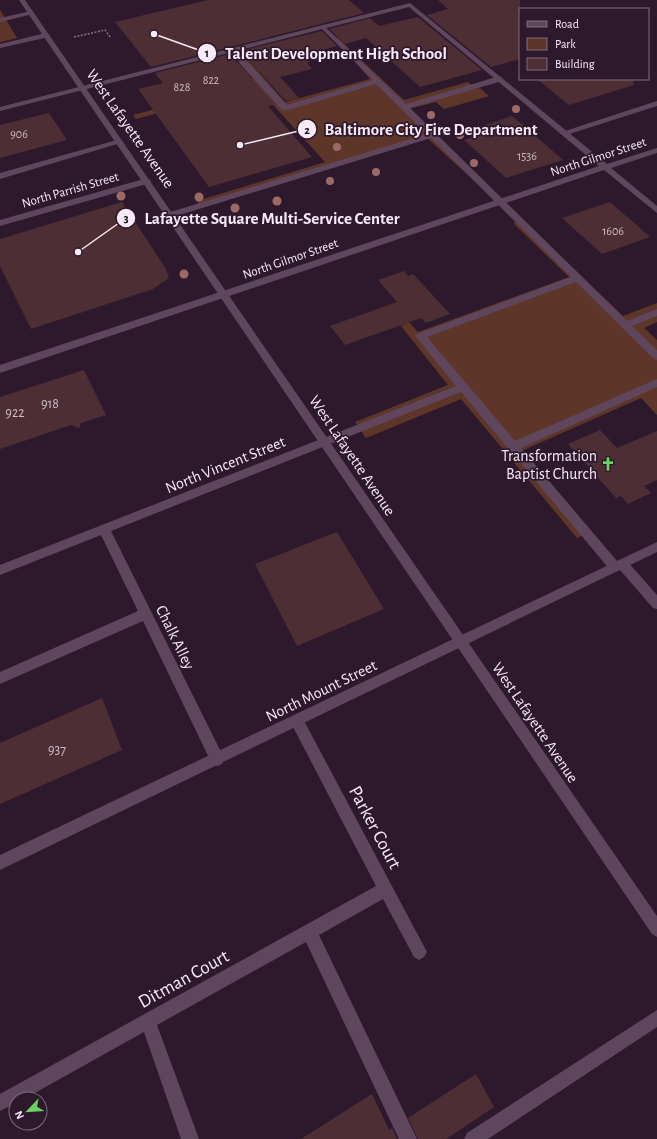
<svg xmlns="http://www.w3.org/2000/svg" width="657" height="1139" viewBox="0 0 657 1139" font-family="'Alegreya Sans',sans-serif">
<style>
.green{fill:#5e3629}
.building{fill:#4d2e35}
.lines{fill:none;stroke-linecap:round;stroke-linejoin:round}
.path{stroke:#847283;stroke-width:1.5;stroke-dasharray:2 1.5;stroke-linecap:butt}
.service{fill:#5f465d;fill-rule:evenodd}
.minor{fill:#5f465d;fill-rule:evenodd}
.secondary{fill:#5f465d;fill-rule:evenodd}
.tree{fill:#9b6a66}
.labels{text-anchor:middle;stroke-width:3.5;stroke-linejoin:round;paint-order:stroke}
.far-number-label{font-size:12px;fill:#cdbac6}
.far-street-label{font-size:13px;fill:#f8e9f7;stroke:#2e192c}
.number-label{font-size:14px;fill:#cdbac6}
.street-label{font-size:16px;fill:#f8e9f7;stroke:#2e192c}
.poi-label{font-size:16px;fill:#f8e9f7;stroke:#2e192c;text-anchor:end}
.near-street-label{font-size:19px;fill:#f8e9f7;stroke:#2e192c}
.leader{fill:none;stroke:#f8e9f7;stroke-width:1.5}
.callout-dot{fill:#f8e9f7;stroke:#2e192c;stroke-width:1.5}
.mark-label{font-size:12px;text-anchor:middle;font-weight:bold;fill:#111}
.callout-label{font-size:17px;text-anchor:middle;font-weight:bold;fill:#f8e9f7;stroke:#2e192c;stroke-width:3.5;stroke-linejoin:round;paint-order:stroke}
</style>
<rect width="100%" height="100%" fill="#2e192c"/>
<g class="green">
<polygon points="0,10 17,38 0,42"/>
<polygon points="334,38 338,38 404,100 468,82 476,89 480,88 489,96 444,109 436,102 408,109 481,186 480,186 427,138 200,207 197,201 325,162 256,86 136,119 133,115 253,83 252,78 239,63 249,61 285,102 370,79"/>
<polygon points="523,220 623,316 657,303 657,322 644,328 657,340 657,415 641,398 519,452 588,533 577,538 461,399 366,438 355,422 448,385 401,326 409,322 418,332 569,277 513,223"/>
</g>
<g class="building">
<polygon points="208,0 349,0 364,13 151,67 115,22"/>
<polygon points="438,0 520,0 520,59 491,67 427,15 448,9"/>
<polygon points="418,17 482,70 420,87 366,38 345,44 329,29 370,18 379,26"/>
<polygon points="322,31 337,46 302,55 310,62 307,63 312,69 280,77 299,98 286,101 240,51"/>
<polygon points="230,54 275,104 268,106 312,157 209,187 138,89 163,83 155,73"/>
<polygon points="537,79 633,79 634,85 569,105"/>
<polygon points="49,113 67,140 0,158 0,125"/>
<polygon points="512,116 523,125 563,160 506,178 464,140 474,137 468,131"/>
<polygon points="122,202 166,269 169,278 153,289 31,329 0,266 0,239"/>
<polygon points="610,202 650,237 602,254 562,218"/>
<polygon points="404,271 408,276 413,274 450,314 426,323 421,318 345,345 330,326 397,302 378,280"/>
<polygon points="84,370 106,415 81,423 79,428 71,425 0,449 0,397"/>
<polygon points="600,430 617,448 657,431 657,480 644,486 651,493 628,504 621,496 616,498 568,444"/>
<polygon points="337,532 384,609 297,646 255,564"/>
<polygon points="102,698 122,750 0,804 0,743"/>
<polygon points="476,1074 494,1107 446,1139 418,1139 408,1118"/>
<polygon points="372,1094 389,1130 392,1128 397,1139 301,1139"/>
</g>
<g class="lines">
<polyline class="path" points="74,37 105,30 111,38"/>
<g class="service">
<polygon points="31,11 33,12 33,14 0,22 0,18"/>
<polygon points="323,25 406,104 496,77 502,77 502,81 410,108 627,321 657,309 657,316 632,326 657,350 657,360 653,358 576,282 427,337 515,441 657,379 657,387 521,448 617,561 622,559 626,560 657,595 657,609 653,608 620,570 615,572 611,571 461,392 111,531 222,754 224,759 222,764 217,766 212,764 143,621 0,684 0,672 138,611 101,535 0,575 0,565 456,386 417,338 415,336 417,334 571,277 431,138 173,217 167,217 167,213 427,134 376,84 288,110 282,110 228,50 235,48 287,105 373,80 321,28 319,27"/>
<polygon points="46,33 50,35 49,37 0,48 0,44"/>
<polygon points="657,101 657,106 566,135 559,133"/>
<polygon points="117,140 124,142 0,179 0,173"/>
<polygon points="147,178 151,181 150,183 0,226 0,220"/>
<polygon points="297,715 302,717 427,952 424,957 419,960 414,957 383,899 319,935 417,1139 399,1139 306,942 157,1025 199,1139 181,1139 144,1032 24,1099 16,1099 16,1103 0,1111 0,1094 376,886 292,725 290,721 292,717"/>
<polygon points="657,1010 657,1027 488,1139 464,1139 467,1133"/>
</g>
<g class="minor">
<polygon points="410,3 607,164 657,148 657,153 611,168 657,206 657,213 604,170 0,373 0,365 599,166 409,7 0,111 0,107"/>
<polygon points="657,542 657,552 0,870 0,855"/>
</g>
<polygon class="secondary" points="19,0 25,0 657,916 657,937 652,934"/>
</g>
<g class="tree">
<circle cx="516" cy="109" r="4"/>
<circle cx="431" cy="115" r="4"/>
<circle cx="460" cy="135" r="4"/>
<circle cx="337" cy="147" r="4"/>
<circle cx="474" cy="163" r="4"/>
<circle cx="376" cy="172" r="4"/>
<circle cx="330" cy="181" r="4"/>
<circle cx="121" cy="196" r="4.5"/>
<circle cx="199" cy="197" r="4.5"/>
<circle cx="277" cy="201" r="4.5"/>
<circle cx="235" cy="208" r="4.5"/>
<circle cx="184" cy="274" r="4.5"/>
</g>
<defs>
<symbol id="church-bare" viewBox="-9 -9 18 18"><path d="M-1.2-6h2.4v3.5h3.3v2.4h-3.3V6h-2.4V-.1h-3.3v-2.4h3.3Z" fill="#6ad363" stroke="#2e192c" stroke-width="2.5" paint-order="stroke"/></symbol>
</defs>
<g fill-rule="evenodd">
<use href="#church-bare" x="598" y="454" width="20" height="20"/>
</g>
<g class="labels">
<g class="far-number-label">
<text x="211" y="84">822</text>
<text x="182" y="91">828</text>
<text x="19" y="138">906</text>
<text x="527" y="160">1536</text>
<text x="613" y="235">1606</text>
</g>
<g class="far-street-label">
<text transform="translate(598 156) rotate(-18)" y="5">North Gilmor Street</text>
<text transform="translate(70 189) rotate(-16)" y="5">North Parrish Street</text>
<text transform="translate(290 258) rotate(-19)" y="5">North Gilmor Street</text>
</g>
<g class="number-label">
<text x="50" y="408">918</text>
<text x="15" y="417">922</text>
<text x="57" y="754">937</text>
</g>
<g class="street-label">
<text transform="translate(131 128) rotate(55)" y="6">West Lafayette Avenue</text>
<text transform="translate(353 455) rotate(56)" y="6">West Lafayette Avenue</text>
<text transform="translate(225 464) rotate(-22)" y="6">North Vincent Street</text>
<text transform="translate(176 637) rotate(64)" y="6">Chalk Alley</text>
<text transform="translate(321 690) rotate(-26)" y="6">North Mount Street</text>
<text transform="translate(536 722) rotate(56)" y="6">West Lafayette Avenue</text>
</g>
<g class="poi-label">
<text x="597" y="461">Transformation<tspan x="597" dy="18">Baptist Church</tspan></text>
</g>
<g class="near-street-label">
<text transform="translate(376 827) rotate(62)" y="7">Parker Court</text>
<text transform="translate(183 978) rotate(-29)" y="7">Ditman Court</text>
</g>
</g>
<path class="leader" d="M154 34L207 53M240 145L307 129M78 252L126 218"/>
<g class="callout-dot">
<circle cx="154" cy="34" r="4"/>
<circle cx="240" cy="145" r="4"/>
<circle cx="78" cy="252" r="4"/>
<circle cx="207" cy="53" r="10"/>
<circle cx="307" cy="129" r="10"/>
<circle cx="126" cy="218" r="10"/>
</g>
<g class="mark-label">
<text x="207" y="57">1</text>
<text x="307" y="134">2</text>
<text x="126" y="222">3</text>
</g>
<g class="callout-label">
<text x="336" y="59">Talent Development High School</text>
<text x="431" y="135">Baltimore City Fire Department</text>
<text x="272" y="224">Lafayette Square Multi-Service Center</text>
</g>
<rect x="519" y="8" width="130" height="72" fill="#2e192c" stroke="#7f6c7d"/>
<rect x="527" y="21" width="20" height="6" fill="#5f465d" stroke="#7f6c7d"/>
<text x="555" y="28" font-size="12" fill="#f8e9f7">Road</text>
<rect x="527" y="38" width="20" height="12" fill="#5e3629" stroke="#7f6c7d"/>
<text x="555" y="48" font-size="12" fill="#f8e9f7">Park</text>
<rect x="527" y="58" width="20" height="12" fill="#4d2e35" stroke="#7f6c7d"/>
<text x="555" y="68" font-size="12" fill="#f8e9f7">Building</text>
<g transform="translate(28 1111) rotate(245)"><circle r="19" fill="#2e192c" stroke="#7f6c7d"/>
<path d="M0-3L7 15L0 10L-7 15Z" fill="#6ad363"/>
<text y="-6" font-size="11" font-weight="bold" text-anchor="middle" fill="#f8e9f7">N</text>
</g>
</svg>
